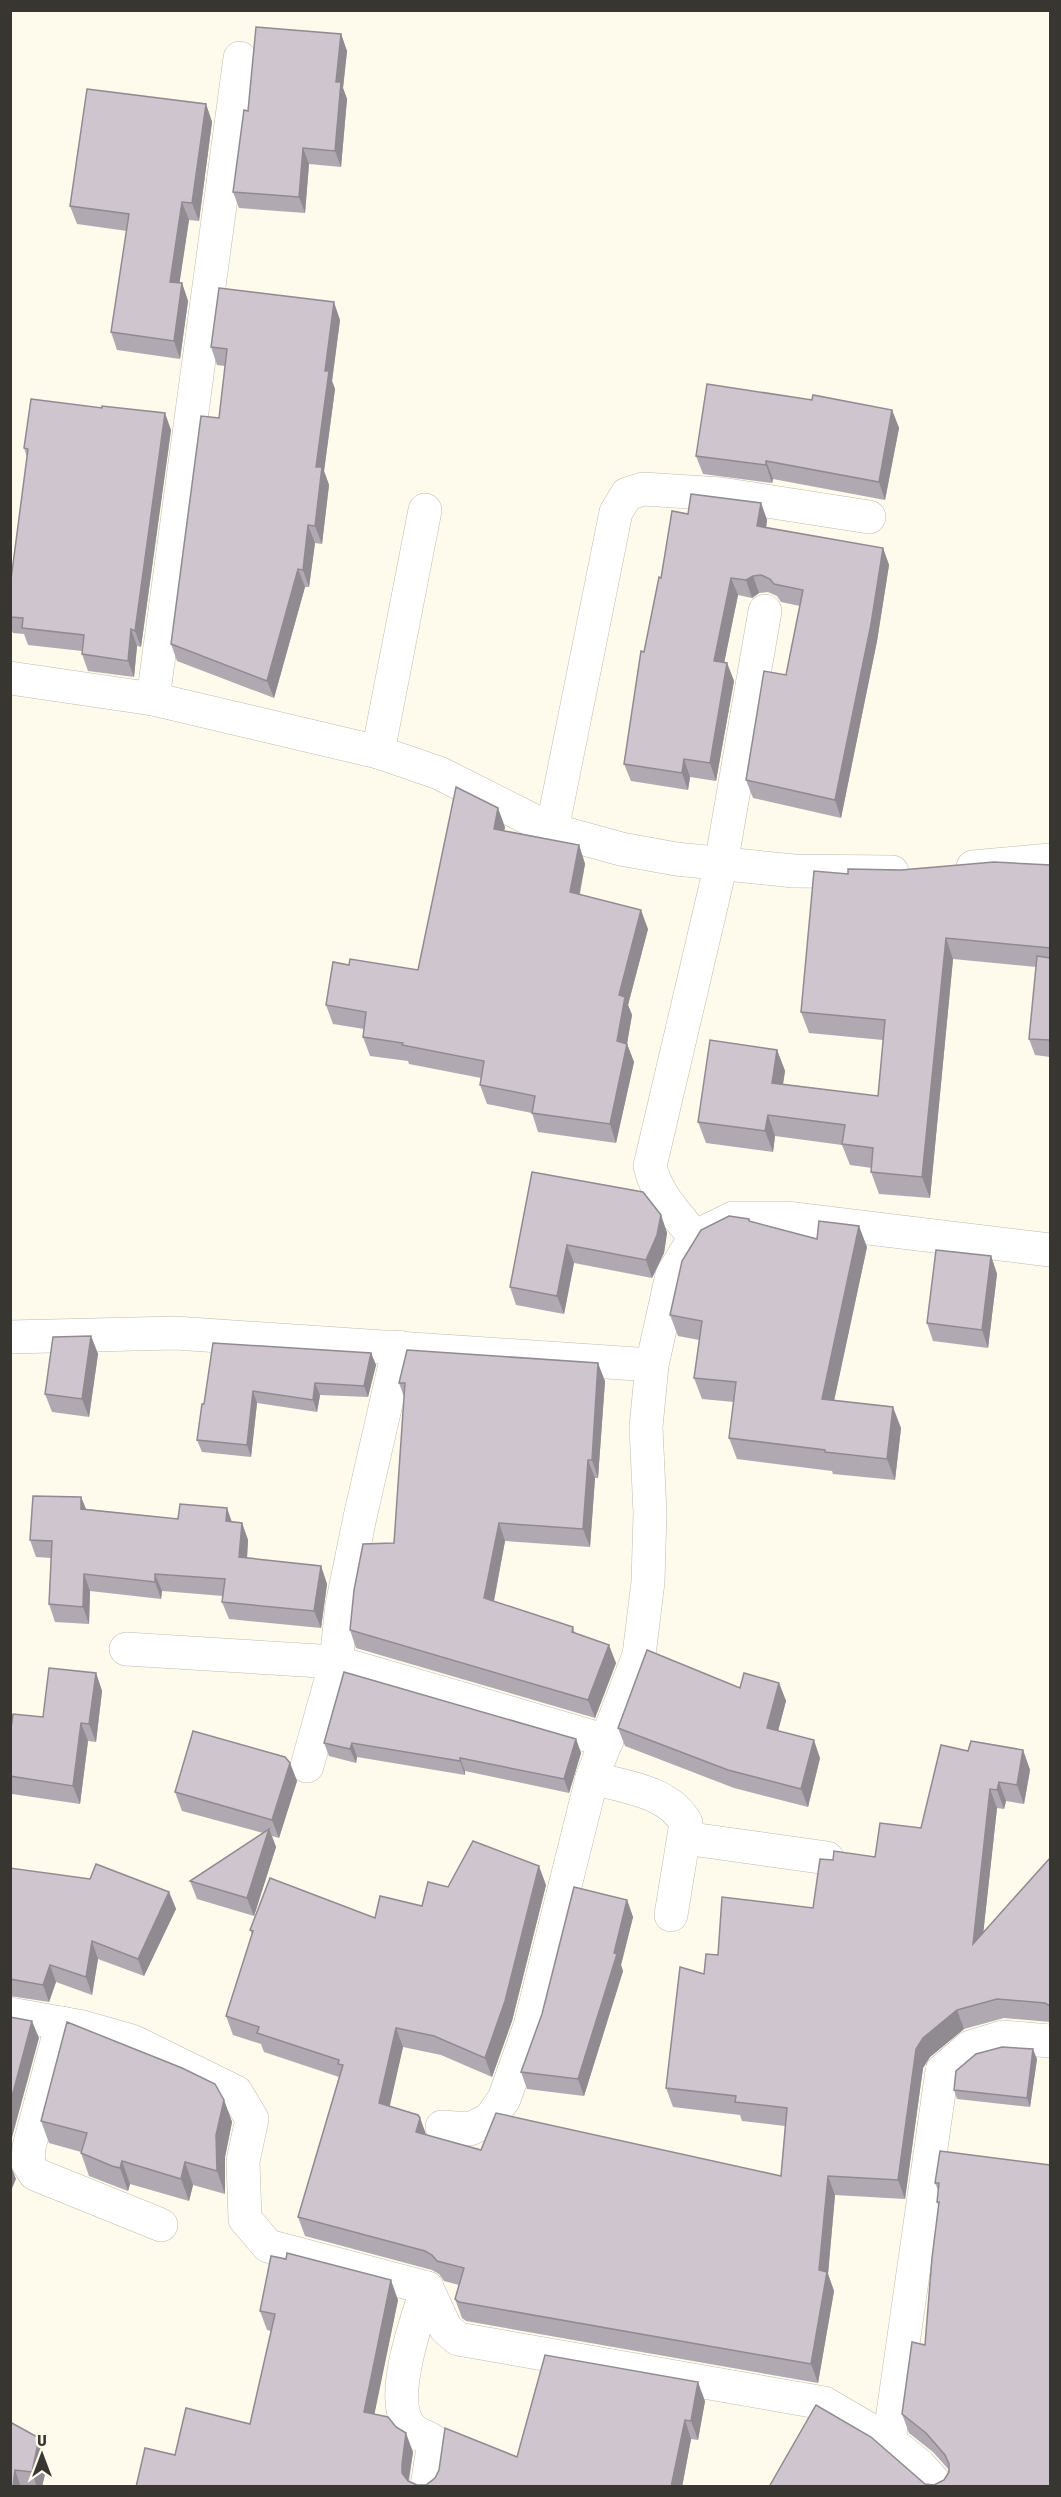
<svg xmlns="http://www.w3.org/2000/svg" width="1061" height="2497" viewBox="0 0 1061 2497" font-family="'Fira Sans Condensed',sans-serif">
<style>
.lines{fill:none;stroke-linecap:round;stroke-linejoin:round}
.minor-casing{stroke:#bfbbae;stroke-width:34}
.minor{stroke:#fff;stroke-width:33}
.wall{fill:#b1a9b2}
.shaded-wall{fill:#908a91}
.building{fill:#cec5cf;stroke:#908a91;stroke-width:1.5}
</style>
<rect width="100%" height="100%" fill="#fefaec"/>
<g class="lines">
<defs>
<g id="minor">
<polyline points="10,678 153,699 378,752 439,773 552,830 621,849 676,859 794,871 892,872"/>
<polyline points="153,699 240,58"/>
<polyline points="378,752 425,510"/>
<polyline points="552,830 616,512 627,494 643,489 721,494 869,517"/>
<polyline points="973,867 1050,860"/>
<path d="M695,1237C677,1215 656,1194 650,1166L721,864L765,611"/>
<polyline points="10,1337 175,1333 652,1365"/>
<polyline points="126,1649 336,1662 607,1741"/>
<polyline points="307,1766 336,1662 342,1605 360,1517 399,1347"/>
<path d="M592,1778C624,1787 669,1791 686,1823L671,1915"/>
<polyline points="684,1838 827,1858"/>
<polyline points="10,2014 83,2027 132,2041 236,2092 252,2119 243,2161 245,2219 268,2246 427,2288 446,2329 458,2339 824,2403 889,2441 919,2465 938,2486"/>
<polyline points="62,2023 29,2147 28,2163 35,2174 161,2225"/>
<polyline points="442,2127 470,2129 490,2119 504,2099 530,2026 592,1778 639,1655 648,1582 650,1513 646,1427 652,1365 672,1275 695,1237 733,1218 786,1218 1050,1250"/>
<path d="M427,2288C417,2320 384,2406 414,2431C420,2436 428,2436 434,2442L427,2486"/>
<polyline points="889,2441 942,2071 970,2047 1003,2037 1050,2041"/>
</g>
</defs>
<use href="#minor" class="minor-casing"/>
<use href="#minor" class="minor"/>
</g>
<g class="wall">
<polygon points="341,34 347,51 343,88 347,99 341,167 309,164 305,213 239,208 233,192 248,111"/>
<polygon points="206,104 212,122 199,221 189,220 179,283 182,283 188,301 180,359 117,350 111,332 127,231 77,224 70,206"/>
<polygon points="340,320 332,381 335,389 324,471 329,485 322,544 315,543 309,587 305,587 274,698 177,661 171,644 219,418 225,366 217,365 211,347"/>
<polygon points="812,400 892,410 899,428 885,500 773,479 772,483 703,474 696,456"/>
<polygon points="171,430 141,647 137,646 134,677 88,671 82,654 82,651 28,645 24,634 13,633 10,627 10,587 27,457 24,448"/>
<polygon points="761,503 767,520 766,528 883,548 889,565 877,641 841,818 753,798 746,780 786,675 800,606 781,602 777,596 768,592 759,593 752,598 738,595 724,663 727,663 734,681 716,781 690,777 688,790 631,781 624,764 644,652 661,578 688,514"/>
<polygon points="505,827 504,831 579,845 585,864 580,894 648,929 628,1005 632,1015 627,1044 634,1062 616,1143 538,1132 532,1113 487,1104 480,1085 481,1078 409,1064 408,1061 370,1056 363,1037 364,1029 333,1024 326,1005 349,965 418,970"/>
<polygon points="1050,865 1050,1057 1035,1055 1029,1039 1036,967 953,959 930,1198 879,1194 871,1172 872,1168 850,1165 842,1145 775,1136 773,1152 706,1143 698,1122 777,1050 785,1071 783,1084 878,1096 883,1040 809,1033 801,1012 848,874 901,870"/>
<polygon points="532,1172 661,1215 667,1233 664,1253 652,1278 574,1263 564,1314 516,1305 510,1287"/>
<polygon points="750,1221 817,1239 867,1247 834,1400 901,1428 895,1480 833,1474 832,1471 737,1459 729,1438 734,1402 702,1399 694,1378 699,1340 678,1336 670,1315"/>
<polygon points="991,1256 997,1274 988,1348 933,1341 927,1323"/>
<polygon points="91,1336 98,1354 89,1417 52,1412 45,1394"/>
<polygon points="371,1353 376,1365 368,1397 320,1395 317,1412 257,1403 251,1457 202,1452 197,1440 204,1404"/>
<polygon points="605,1381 598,1478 595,1478 590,1547 505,1541 494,1601 573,1627 575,1633 616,1663 595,1718 356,1648 350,1630 394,1543 404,1397 399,1383"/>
<polygon points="81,1497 86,1509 178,1519 242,1523 248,1540 247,1558 321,1566 327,1584 321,1628 229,1619 222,1602 223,1596 162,1591 161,1599 90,1591 89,1624 55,1622 49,1604 51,1558 36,1557 30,1540"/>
<polygon points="96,1673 102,1691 96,1742 88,1741 80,1804 12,1794 10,1789 10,1736 43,1717"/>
<polygon points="779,1683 786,1701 778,1731 820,1758 808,1807 734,1788 625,1746 618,1728 740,1688"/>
<polygon points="576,1739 581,1753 569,1793 465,1771 465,1775 357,1757 356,1763 329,1756 324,1743"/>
<polygon points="1023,1750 1030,1770 1024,1804 1006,1801 1004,1809 997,1808 983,1933 1050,1858 1050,2022 1004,2018 964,2029 930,2057 923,2068 905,2199 835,2195 828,2274 834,2291 818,2383 466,2321 462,2318 455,2299 459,2285 444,2281 439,2274 432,2270 305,2236 298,2217 339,2077 264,2052 261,2044 233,2035 226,2016 252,1934 250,1930 375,1918 422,1906 448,1887 546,1885 512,2021 492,2077 441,2055 403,2047 389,2107 420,2118 426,2135 481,2150 781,2176 785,2126 742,2121 740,2115 673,2107 666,2088 704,1974 718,1955 813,1908 833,1860 875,1857 921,1828 968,1751"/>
<polygon points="290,1763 297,1781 279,1838 272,1836 276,1847 254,1916 197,1899 190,1881 263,1833 182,1811 175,1792"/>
<polygon points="10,1868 169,1892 176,1909 144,1976 98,1959 92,1995 56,1982 49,2002 10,1996"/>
<polygon points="627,1900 633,1917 621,1965 623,1971 584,2096 527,2089 521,2072"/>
<polygon points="1037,2059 1030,2107 957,2099 954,2090"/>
<polygon points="224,2100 232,2122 225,2157 225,2194 193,2185 189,2201 130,2184 128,2191 120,2188 89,2176 81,2153 81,2152 49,2143 41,2121"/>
<polygon points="1050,2165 1050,2487 769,2487 925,2484 934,2485 944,2480 949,2470 933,2452 909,2433 902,2414 925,2345 939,2207 937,2202 938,2190 935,2183"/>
<polygon points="398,2300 374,2414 413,2452 409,2481 417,2485 426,2485 705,2401 698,2440 691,2439 682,2487 136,2487 175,2455 250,2424 271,2331 267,2330 260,2311"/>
<polygon points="10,2422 48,2461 42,2487 10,2487"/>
</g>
<g class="shaded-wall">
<polygon points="341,34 347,51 343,88 347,99 341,167 335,151 336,82"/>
<polygon points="206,104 212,122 199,221 192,203"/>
<polygon points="303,148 309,164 305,213 299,197"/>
<polygon points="182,202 189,220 177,300 170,282"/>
<polygon points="182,283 188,301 180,359 174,341"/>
<polygon points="334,302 340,320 332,381 335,389 324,471 329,485 322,544 315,526 316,467 325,371"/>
<polygon points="892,410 899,428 885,500 879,482"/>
<polygon points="165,413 171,430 141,647 135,631"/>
<polygon points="766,461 773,479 772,483 766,465"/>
<polygon points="761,503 767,520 764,544 757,526"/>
<polygon points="308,525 315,543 309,587 303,570"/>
<polygon points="883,548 889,565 877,641 841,818 835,800"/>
<polygon points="298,569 305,587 274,698 267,681"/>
<polygon points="753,576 759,593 752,598 746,580"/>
<polygon points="731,578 738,595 721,678 714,661"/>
<polygon points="131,629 137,646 134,677 128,661"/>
<polygon points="727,663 734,681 716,781 710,763"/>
<polygon points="684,759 690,777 688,790 682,773"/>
<polygon points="498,808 505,827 501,848 494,829"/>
<polygon points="579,845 585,864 576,910 570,892"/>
<polygon points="641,910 648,929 628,1005 632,1015 626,1049 627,1044 634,1062 616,1143 610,1124 617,1041 619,995"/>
<polygon points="946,938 953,959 930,1198 922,1177"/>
<polygon points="777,1050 785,1071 780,1104 772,1083"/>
<polygon points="768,1115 775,1136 773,1152 765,1131"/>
<polygon points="661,1215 667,1233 664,1253 652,1278 646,1260"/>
<polygon points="859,1226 867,1247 830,1420 822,1399"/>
<polygon points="567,1245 574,1263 564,1314 557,1296"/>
<polygon points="991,1256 997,1274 988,1348 982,1330"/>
<polygon points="91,1336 98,1354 89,1417 82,1399"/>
<polygon points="371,1353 376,1365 368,1397 364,1386"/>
<polygon points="598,1363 605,1381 598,1478 592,1460"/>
<polygon points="315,1383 320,1395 317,1412 313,1400"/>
<polygon points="253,1391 257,1403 251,1457 247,1445"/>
<polygon points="893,1407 901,1428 895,1480 887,1459"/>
<polygon points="588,1460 595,1478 590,1547 583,1529"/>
<polygon points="81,1497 88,1514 81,1509"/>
<polygon points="227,1508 233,1525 226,1521"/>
<polygon points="242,1523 248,1540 246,1574 239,1557"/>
<polygon points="499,1523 505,1541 491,1616 484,1598"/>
<polygon points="321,1566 327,1584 321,1628 314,1611"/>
<polygon points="84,1574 90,1591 89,1624 83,1607"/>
<polygon points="155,1574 162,1591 161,1599 155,1582"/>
<polygon points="609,1645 616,1663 595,1718 588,1700"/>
<polygon points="96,1673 102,1691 96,1742 89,1724"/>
<polygon points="779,1683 786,1701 774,1746 767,1728"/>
<polygon points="81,1723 88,1741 80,1804 73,1786"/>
<polygon points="576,1739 581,1753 569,1793 564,1779"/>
<polygon points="814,1740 820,1758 808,1807 801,1789"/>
<polygon points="352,1743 357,1757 356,1763 350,1749"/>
<polygon points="1023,1750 1030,1770 1024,1804 1017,1785"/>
<polygon points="460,1758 465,1771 465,1775 460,1761"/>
<polygon points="290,1763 297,1781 279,1838 272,1820"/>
<polygon points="999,1782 1006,1801 1004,1809 997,1790"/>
<polygon points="990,1789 997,1808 980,1963 973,1944"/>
<polygon points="269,1829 276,1847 254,1916 247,1898"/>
<polygon points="539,1866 546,1885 512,2021 492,2077 485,2058"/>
<polygon points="169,1892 176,1909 144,1976 138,1959"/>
<polygon points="627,1900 633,1917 621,1965 623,1971 584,2096 578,2079 614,1953"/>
<polygon points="92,1941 98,1959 92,1995 86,1977"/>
<polygon points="50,1965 56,1982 49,2002 43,1985"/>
<polygon points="957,2010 964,2029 930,2057 923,2068 905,2199 898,2180 916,2049 923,2038"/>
<polygon points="32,2021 39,2038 10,2145 10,2104"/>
<polygon points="396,2028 403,2047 386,2123 379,2103"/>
<polygon points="1033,2049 1037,2059 1030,2107 1027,2098"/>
<polygon points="224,2100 232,2122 225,2157 225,2194 217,2171 216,2135"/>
<polygon points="420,2118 427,2137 416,2132"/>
<polygon points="122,2161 130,2184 128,2191 120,2168"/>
<polygon points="185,2162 193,2185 189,2201 181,2179"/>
<polygon points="10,2164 16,2179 10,2193"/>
<polygon points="828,2176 835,2195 828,2274 834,2291 818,2383 811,2364"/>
<polygon points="391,2280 398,2300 371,2431 364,2412"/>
<polygon points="698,2382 705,2401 698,2440 691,2421"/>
<polygon points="685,2420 691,2439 682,2487 671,2487"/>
<polygon points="406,2433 413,2452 408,2483 402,2473 402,2464"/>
<polygon points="39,2438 48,2461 42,2487 37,2487 32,2472"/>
<polygon points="15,2470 21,2487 13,2487"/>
</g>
<g class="building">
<polygon points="256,27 341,34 336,82 341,82 335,151 303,148 299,197 233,192 244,110 248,111"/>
<polygon points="87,89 206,104 192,203 182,202 170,282 182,283 174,341 111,332 129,214 70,206"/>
<polygon points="219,288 334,302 325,371 329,371 316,467 322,467 315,526 308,525 303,570 298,569 267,681 171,644 201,416 219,418 227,349 211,347"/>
<polygon points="707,384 812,400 813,395 892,410 879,482 766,461 766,465 696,456"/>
<polygon points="31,399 102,408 102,406 165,413 135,631 131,629 128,661 82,654 84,635 22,628 23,618 10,617 10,587 28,449 24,448"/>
<polygon points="691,494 761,503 757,526 883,548 871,624 835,800 746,780 764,671 786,675 803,590 774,584 770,579 761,575 753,576 746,580 731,578 714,661 727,663 710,763 684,759 682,773 624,764 641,651 644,652 659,577 661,578 672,511 688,514"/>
<polygon points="456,787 498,808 494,829 579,845 570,892 641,910 619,995 625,997 617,1041 627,1044 610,1124 532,1113 535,1096 480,1085 484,1061 402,1045 403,1043 363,1037 366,1012 326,1005 333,962 349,965 350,959 418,970"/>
<polygon points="994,862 1050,865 1050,948 946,938 922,1177 871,1172 873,1148 842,1144 845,1125 768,1115 765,1131 698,1122 710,1040 777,1050 772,1083 878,1096 885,1020 801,1012 814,871 848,874 848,869 901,870"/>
<polygon points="1037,956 1050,958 1050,1040 1029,1039"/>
<polygon points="532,1172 643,1192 661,1215 657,1235 646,1260 567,1245 557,1296 510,1287"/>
<polygon points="729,1216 749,1219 749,1221 817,1239 819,1221 859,1226 822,1399 893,1407 887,1459 825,1452 825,1450 729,1438 736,1382 694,1378 702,1321 670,1315 682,1261 701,1230"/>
<polygon points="936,1250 991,1256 982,1330 927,1323"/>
<polygon points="91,1336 82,1399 45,1394 53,1337"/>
<polygon points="213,1343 371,1353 364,1386 315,1383 313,1400 253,1391 247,1445 197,1440 202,1404 204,1404"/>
<polygon points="407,1350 598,1363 592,1460 588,1460 583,1529 499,1523 484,1598 573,1627 572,1632 609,1645 588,1700 350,1630 354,1590 363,1544 394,1543 405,1383 399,1383"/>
<polygon points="33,1496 81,1497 81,1509 178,1519 180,1504 227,1508 226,1521 242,1523 239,1557 321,1566 314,1611 222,1602 225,1579 155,1574 155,1582 84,1574 83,1607 49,1604 52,1541 30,1540"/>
<polygon points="647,1650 740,1688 744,1673 779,1683 767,1728 814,1740 801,1789 728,1770 618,1728"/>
<polygon points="49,1668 96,1673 89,1724 81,1723 73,1786 10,1776 10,1736 13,1714 43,1717"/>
<polygon points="344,1672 576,1739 564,1779 460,1758 460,1761 352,1743 350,1749 324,1743"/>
<polygon points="193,1731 285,1757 290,1763 272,1820 175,1792"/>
<polygon points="971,1741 1023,1750 1017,1785 999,1782 997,1790 990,1789 973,1944 1050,1858 1050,2006 1045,2003 997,1999 957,2010 923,2038 916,2049 898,2180 828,2176 819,2270 827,2272 811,2364 459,2302 455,2299 464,2268 437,2261 432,2255 425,2251 298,2217 343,2065 338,2064 339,2060 257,2033 259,2027 226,2016 253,1931 250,1930 270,1878 375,1918 380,1896 422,1906 428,1882 448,1887 473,1841 539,1866 505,2001 485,2058 434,2036 396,2028 379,2103 418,2115 420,2118 416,2132 481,2150 496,2113 781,2176 787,2108 735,2102 736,2096 666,2088 680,1967 704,1974 706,1954 718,1955 722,1897 813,1908 820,1859 833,1860 834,1851 875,1857 880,1823 921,1828 941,1745 968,1751"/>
<polygon points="269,1829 247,1898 190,1881"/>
<polygon points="96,1864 169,1892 138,1959 92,1941 86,1977 50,1965 43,1985 10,1979 10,1868 90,1879"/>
<polygon points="574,1887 627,1900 614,1953 617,1954 578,2079 521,2072 542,2014"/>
<polygon points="10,2017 32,2021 10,2104"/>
<polygon points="67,2022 182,2068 215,2084 224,2100 216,2135 217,2171 185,2162 181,2179 122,2161 120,2168 112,2166 81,2153 87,2133 41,2121"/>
<polygon points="1002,2047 1033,2049 1027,2098 954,2090 956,2071 976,2054"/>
<polygon points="940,2151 1050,2165 1050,2487 769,2487 816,2405 871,2437 925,2484 934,2485 944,2480 949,2472 949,2464 945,2455 926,2433 902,2414 912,2342 925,2345 932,2258 939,2202 937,2202 939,2183 935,2183"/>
<polygon points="287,2253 391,2280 364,2412 388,2417 396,2427 406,2433 402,2464 402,2473 408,2481 417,2485 426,2485 435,2478 439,2470 445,2428 517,2457 545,2355 698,2382 691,2421 685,2420 671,2487 136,2487 145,2448 175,2455 186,2408 250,2424 275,2314 260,2311 271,2256 286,2259"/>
<polygon points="10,2422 39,2438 32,2472 15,2470 13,2487 10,2487"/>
</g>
<rect width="1061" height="2497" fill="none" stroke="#373631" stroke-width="24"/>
<g transform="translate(42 2455)" stroke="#fefaec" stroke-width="4.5" paint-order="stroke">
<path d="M0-4.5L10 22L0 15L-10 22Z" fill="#373631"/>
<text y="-9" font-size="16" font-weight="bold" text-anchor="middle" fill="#373631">U</text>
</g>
</svg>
